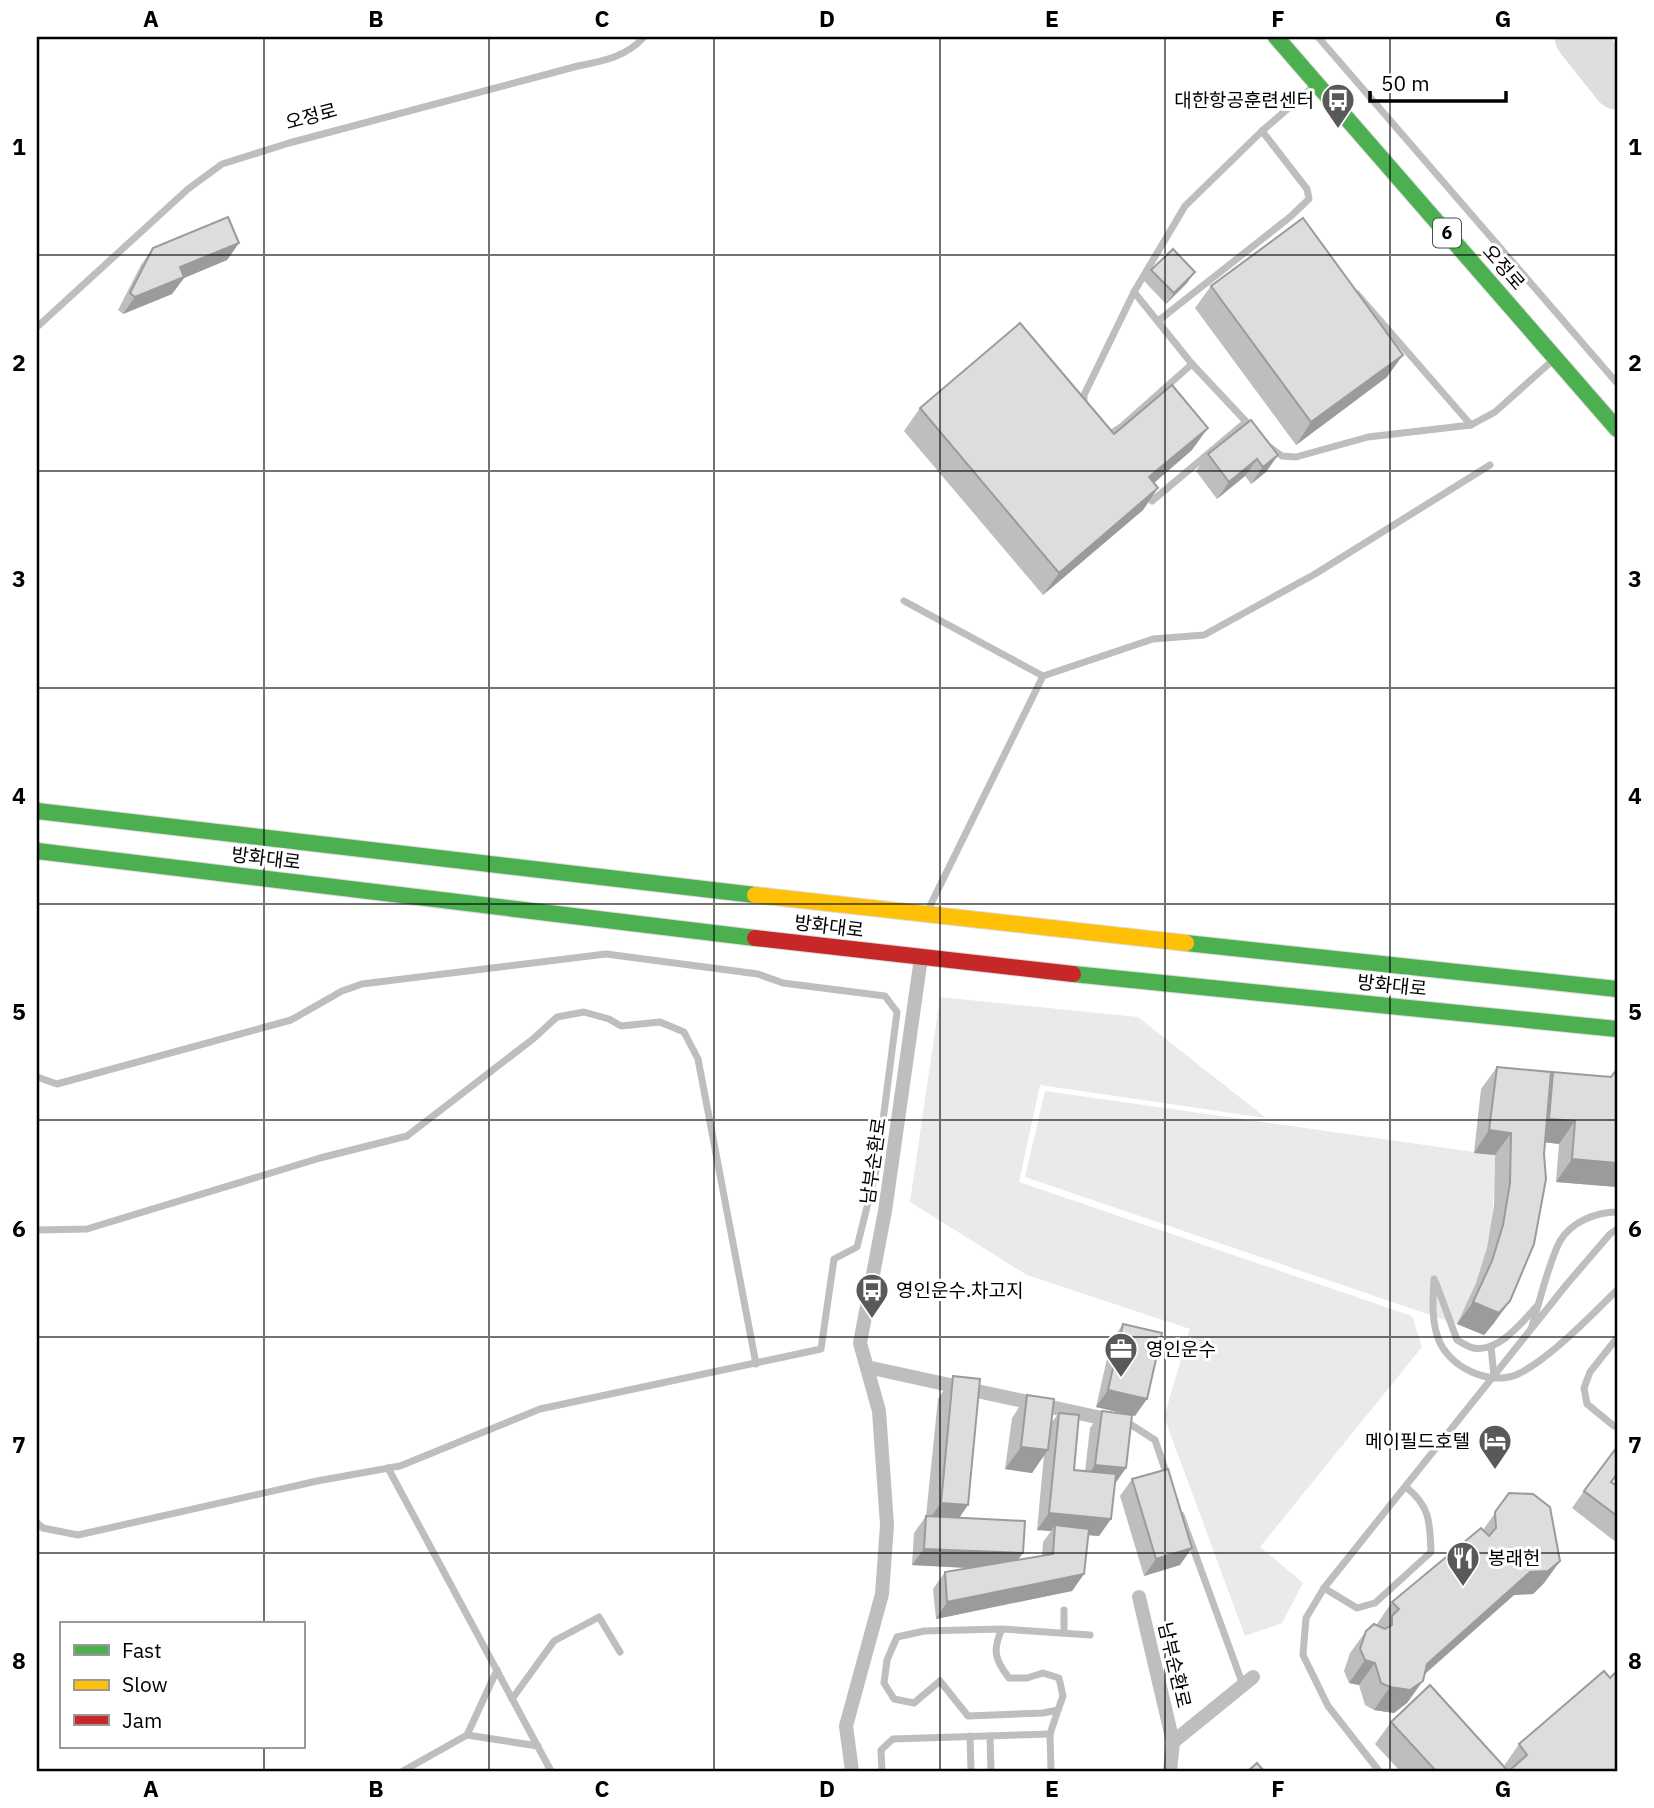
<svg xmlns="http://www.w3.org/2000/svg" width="1654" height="1808" viewBox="0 0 1654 1808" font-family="'IBM Plex Sans','Noto Sans KR',sans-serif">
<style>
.green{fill:#eaeaea}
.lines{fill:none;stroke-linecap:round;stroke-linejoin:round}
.taxiway{stroke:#dedede;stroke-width:49}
.fast-casing{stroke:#dbdbdb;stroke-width:18}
.slow-casing{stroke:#dbdbdb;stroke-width:18}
.jam-casing{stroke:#dbdbdb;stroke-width:18}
.lane{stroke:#bebebe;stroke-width:7}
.street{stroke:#bebebe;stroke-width:14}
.fast{stroke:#4caf50;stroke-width:16}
.slow{stroke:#ffc107;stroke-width:16}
.jam{stroke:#c62828;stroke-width:16}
.wall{fill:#bebebe}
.shaded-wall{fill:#9b9b9b}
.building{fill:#ddd;stroke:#9b9b9b;stroke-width:2}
.grid{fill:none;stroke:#000;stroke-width:2;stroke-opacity:0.55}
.labels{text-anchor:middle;stroke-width:6;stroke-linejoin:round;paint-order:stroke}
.shield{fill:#fff;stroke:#4c4c4c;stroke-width:2}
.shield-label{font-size:18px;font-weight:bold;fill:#000}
.poi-label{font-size:19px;fill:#000;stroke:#fff;text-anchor:start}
.street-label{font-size:19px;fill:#000;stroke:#fff}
.neatline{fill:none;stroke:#000;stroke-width:2.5}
.grid-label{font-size:23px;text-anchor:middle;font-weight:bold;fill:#000}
</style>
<rect width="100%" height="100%" fill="#fff"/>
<g class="green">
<polygon points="940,997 1138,1017 1266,1118 1040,1085 1019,1182 1412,1316 1422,1347 1260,1547 1303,1583 1282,1623 1245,1636 1164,1417 1190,1329 1027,1275 910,1202"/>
<path d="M1045,1091L1495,1155C1494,1186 1494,1217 1487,1248C1481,1275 1469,1300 1457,1324L1025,1177Z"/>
</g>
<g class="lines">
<polyline class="taxiway" points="1579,37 1617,85"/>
<defs>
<g id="fast">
<polyline points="1276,37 1617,429"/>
<polyline points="37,811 755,895"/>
<polyline points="37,851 755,938"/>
<polyline points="1186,943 1617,989"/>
<polyline points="1073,974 1617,1029"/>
</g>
<polyline id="slow" points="755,895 1186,943"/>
<polyline id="jam" points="755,938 1073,974"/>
</defs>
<use href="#fast" class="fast-casing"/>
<use href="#slow" class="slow-casing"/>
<use href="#jam" class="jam-casing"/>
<g class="lane">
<polyline points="1318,37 1617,383"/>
<polyline points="1134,292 1192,364 1253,429"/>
<polyline points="1357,294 1471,425"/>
<polyline points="1158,321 1290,217 1309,199 1307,189 1262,131"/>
<path d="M37,327L188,189L222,164L289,143L578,66C603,61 626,57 644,37"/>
<polyline points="1084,407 1084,395 1134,292 1185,206 1262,131 1313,87"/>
<polyline points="1106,431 1112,433 1121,427 1192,364"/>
<polyline points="1271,448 1282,456 1296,457 1368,437 1471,425 1495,412 1552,361"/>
<polyline points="1152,501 1246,422"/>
<polyline points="904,601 1043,676"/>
<polyline points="927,912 1043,676 1153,639 1204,635 1315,574 1490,465"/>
<polyline points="37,1077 57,1084 291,1020 342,991 362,984 606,954 758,974 783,983 885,996 897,1012 877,1167 857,1247 834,1259 821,1349 540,1409 400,1466 317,1481 78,1535 43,1528 37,1523"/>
<polyline points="37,1230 87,1229 320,1158 407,1136 533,1039 557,1017 584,1012 609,1019 621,1026 660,1022 684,1032 698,1059 756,1364"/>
<path d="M1434,1279C1433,1298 1431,1318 1438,1338C1448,1367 1490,1387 1518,1374C1548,1360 1593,1314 1617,1290"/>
<path d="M1436,1283L1457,1340C1462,1343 1468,1347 1473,1348C1499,1353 1522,1322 1538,1305"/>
<path d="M1532,1326C1540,1301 1548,1264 1560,1241C1571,1222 1596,1212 1617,1212"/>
<polyline points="1491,1346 1494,1377"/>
<polyline points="1130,1424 1155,1440 1168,1478"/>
<polyline points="1614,1426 1587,1404 1584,1388 1590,1372 1617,1338"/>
<polyline points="388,1468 551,1771"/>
<polyline points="1181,1515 1243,1685"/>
<path d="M1324,1588L1357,1608L1375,1603L1431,1552C1430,1522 1430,1506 1406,1487"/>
<polyline points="1064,1610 1064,1633"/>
<path d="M1002,1629L924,1631L897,1637L887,1660L884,1683L894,1699L914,1703L940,1681L968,1716L1043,1713L1058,1710L1063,1696L1059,1678L1043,1673L1027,1678H1009C995,1660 992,1650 1002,1629L1090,1635"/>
<polyline points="512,1699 554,1641 599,1617 620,1652"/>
<polyline points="467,1735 497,1670"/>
<polyline points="970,1736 971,1771"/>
<polyline points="990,1736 991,1771"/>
<polyline points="403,1771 467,1735 538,1746"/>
<polyline points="882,1771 881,1750 893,1739 1050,1734"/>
<polyline points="1051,1771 1050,1734 1058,1710"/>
<polyline points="1379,1771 1328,1706 1303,1655 1306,1618 1324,1588 1567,1284 1610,1234 1617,1229"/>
</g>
<g class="street">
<polyline points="867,1367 1115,1421"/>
<polyline points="1139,1597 1173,1742"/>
<polyline points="852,1771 846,1726 882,1594 887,1525 879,1411 860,1343 885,1211 921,958"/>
<polyline points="1170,1771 1173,1742 1253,1677"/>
</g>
<use href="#fast" class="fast"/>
<use href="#slow" class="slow"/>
<use href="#jam" class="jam"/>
</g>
<g class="wall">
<polygon points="239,243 227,260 184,278 172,294 123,314 118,310 141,265 153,248"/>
<polygon points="1151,270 1187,283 1166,304 1144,281"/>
<polygon points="1211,286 1387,377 1296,445 1195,308"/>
<polygon points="920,408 1192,450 1154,483 1158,488 1143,510 1043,595 904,431"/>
<polygon points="1208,454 1278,455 1266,472 1251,484 1245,476 1217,499 1196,471"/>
<polygon points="1497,1067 1550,1077 1553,1072 1611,1077 1617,1069 1617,1187 1556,1182 1559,1144 1545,1142 1494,1323 1484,1335 1457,1324 1476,1283 1487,1248 1494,1205 1495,1155 1474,1153 1481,1089"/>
<polygon points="1123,1324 1135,1416 1132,1415 1126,1468 1115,1483 1111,1519 1099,1536 1088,1535 1084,1574 1072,1591 936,1619 933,1589 945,1572 966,1568 912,1565 914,1533 926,1516 938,1399 953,1376 968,1505 959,1518 1019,1560 1042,1556 1043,1542 1051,1531 1037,1530 1044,1455 1032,1473 1005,1469 1012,1418 1027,1395 1051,1423 1059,1413 1074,1470 1085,1471 1090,1428 1102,1411 1126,1414 1096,1407 1111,1341"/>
<polygon points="1617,1476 1612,1482 1617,1486 1617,1543 1572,1508 1584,1491"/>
<polygon points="1132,1479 1180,1565 1144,1576 1120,1496"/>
<polygon points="1509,1493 1560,1561 1544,1583 1533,1594 1514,1595 1424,1675 1407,1703 1394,1713 1374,1710 1365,1705 1359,1685 1349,1683 1344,1671 1350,1653 1366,1631 1378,1626 1377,1624 1392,1602 1483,1530"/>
<polygon points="1610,1678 1617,1771 1400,1771 1375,1744 1391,1722 1504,1766 1519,1744"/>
</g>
<g class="shaded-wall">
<polygon points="239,243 227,260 184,278 172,294 123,314 135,297 180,267"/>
<polygon points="1195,272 1187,283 1166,304 1174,293"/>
<polygon points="1403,355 1387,377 1296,445 1311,422"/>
<polygon points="1208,428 1192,450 1134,500 1149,477"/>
<polygon points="1278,455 1266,472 1251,484 1263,467"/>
<polygon points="1257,459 1245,476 1217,499 1229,482"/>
<polygon points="1158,488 1143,510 1043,595 1059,573"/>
<polygon points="1549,1119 1575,1121 1559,1144 1534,1141"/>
<polygon points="1489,1130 1511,1133 1495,1155 1474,1153"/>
<polygon points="1572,1159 1617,1163 1617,1187 1556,1182"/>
<polygon points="1510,1301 1494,1323 1484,1335 1457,1324 1473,1302"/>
<polygon points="1108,1390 1147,1399 1135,1416 1096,1407"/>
<polygon points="1021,1447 1048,1450 1032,1473 1005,1469"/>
<polygon points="1095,1465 1126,1468 1114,1485 1083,1482"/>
<polygon points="941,1503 968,1505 952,1528 925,1525"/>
<polygon points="1049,1513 1111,1519 1099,1536 1055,1532 1055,1525 1051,1531 1037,1530"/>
<polygon points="1192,1548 1180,1565 1144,1576 1156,1559"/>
<polygon points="924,1549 1023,1553 1011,1570 912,1565"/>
<polygon points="1560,1561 1544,1583 1533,1594 1514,1595 1411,1686 1427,1664 1530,1572"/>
<polygon points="1084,1574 1072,1591 936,1619 947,1602"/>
<polygon points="1365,1660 1375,1663 1359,1685 1349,1683"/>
<polygon points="1423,1681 1407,1703 1394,1713 1374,1710 1390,1687"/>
</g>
<g class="building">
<polygon points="228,217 239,243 180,267 184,277 135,297 130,293 153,248"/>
<polygon points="1303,218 1403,355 1311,422 1211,286"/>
<polygon points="1173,249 1195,272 1174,293 1151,270"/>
<polygon points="1020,323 1114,434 1172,385 1208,428 1149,477 1158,488 1059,573 920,408"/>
<polygon points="1251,420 1278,455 1263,467 1257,459 1229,482 1208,454"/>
<polygon points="1497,1067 1551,1072 1544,1154 1546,1179 1534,1244 1510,1301 1499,1313 1473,1302 1492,1261 1503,1225 1510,1183 1511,1133 1489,1130"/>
<polygon points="1617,1069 1617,1163 1572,1159 1575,1121 1549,1119 1553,1072 1611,1077"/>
<polygon points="1123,1324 1162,1333 1147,1399 1108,1390"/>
<polygon points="953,1376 980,1379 968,1505 941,1503"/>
<polygon points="1027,1395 1054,1399 1048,1450 1021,1447"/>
<polygon points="1102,1411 1132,1415 1126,1468 1095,1465"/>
<polygon points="1059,1413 1079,1415 1074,1470 1116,1474 1111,1519 1049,1513"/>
<polygon points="1617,1447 1617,1474 1611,1482 1617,1486 1617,1516 1584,1491"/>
<polygon points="1168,1469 1192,1548 1156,1559 1132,1479"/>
<polygon points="1509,1493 1533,1494 1550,1507 1560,1561 1548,1571 1530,1572 1427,1664 1423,1681 1410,1690 1390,1687 1381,1683 1375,1663 1365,1660 1360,1649 1366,1631 1374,1624 1385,1629 1392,1625 1392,1616 1399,1609 1392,1602 1481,1528 1489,1536 1496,1528 1495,1512"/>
<polygon points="926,1516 1025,1521 1023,1553 924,1549"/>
<polygon points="1055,1525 1089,1529 1084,1574 947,1602 945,1572 1053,1554"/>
<polygon points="1604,1671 1610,1678 1617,1671 1617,1769 1615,1771 1509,1771 1527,1755 1519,1744"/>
<polygon points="1430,1685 1508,1771 1436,1771 1391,1722"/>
<polygon points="1257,1763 1264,1771 1248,1771"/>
</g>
<path class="grid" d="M264,37V1624M489,37V1771M714,37V1771M940,37V1771M1165,37V1771M1390,37V1771M37,255H1617M37,471H1617M37,688H1617M37,904H1617M37,1120H1617M37,1337H1617M37,1553H1617M264,1747V1771"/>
<defs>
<symbol id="bus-pin" viewBox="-11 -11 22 30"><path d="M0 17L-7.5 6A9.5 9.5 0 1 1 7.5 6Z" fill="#595959" stroke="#fff"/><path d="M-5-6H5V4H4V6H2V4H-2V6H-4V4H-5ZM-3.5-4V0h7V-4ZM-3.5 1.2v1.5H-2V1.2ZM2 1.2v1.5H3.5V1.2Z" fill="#fff"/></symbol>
<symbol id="office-pin" viewBox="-11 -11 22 30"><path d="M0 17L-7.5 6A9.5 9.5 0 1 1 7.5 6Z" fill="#595959" stroke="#fff"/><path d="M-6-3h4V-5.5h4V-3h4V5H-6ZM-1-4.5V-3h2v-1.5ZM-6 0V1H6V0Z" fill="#fff"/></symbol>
<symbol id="hotel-pin" viewBox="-11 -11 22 30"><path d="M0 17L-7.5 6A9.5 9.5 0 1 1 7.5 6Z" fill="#595959" stroke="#fff"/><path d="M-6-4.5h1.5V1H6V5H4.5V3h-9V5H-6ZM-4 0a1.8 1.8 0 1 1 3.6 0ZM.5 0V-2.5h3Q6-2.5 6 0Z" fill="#fff"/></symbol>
<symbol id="restaurant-pin" viewBox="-11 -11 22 30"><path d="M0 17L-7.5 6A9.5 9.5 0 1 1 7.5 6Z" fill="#595959" stroke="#fff"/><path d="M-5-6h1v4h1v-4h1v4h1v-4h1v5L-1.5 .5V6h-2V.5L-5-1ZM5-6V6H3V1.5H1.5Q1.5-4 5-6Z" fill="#fff"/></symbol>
</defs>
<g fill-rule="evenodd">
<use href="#bus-pin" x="1319" y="81" width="38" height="52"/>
<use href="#bus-pin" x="853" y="1271" width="38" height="52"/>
<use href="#office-pin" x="1102" y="1330" width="38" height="52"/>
<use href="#hotel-pin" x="1476" y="1422" width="38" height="52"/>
<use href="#restaurant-pin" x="1444" y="1539" width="38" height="52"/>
</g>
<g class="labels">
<rect class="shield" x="1433" y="218.5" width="28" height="29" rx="5"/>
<g class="shield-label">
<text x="1447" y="239">6</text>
</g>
<g class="poi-label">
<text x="1314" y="107" text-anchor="end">대한항공훈련센터</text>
<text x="896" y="1297">영인운수.차고지</text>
<text x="1146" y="1356">영인운수</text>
<text x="1470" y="1448" text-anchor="end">메이필드호텔</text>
<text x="1488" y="1565">봉래헌</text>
</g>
<g class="street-label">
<text transform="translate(311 116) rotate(-15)" y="7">오정로</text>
<text transform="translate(1504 267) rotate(49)" y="7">오정로</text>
<text transform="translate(266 858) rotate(7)" y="7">방화대로</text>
<text transform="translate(829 926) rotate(7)" y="7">방화대로</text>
<text transform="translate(1392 985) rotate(6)" y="7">방화대로</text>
<text transform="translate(873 1161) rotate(-82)" y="7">남부순환로</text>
<text transform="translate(1175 1665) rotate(77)" y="7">남부순환로</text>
</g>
</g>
<rect width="1654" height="1808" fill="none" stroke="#ffffff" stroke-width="77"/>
<rect x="60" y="1622" width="245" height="126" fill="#ffffff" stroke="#999999" stroke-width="2"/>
<rect x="74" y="1645" width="35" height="10" fill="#4caf50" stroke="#999999" stroke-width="2"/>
<text x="122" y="1658" font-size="21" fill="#000000">Fast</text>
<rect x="74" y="1680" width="35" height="10" fill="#ffc107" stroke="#999999" stroke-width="2"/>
<text x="122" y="1692" font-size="21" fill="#000000">Slow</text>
<rect x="74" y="1715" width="35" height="10" fill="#c62828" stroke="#999999" stroke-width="2"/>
<text x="122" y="1728" font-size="21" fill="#000000">Jam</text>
<path d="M1370 91v10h136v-10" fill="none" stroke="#000000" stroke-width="3.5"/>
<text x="1381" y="91" font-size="21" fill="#000000" stroke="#ffffff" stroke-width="5" paint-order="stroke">50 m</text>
<rect x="38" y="38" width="1578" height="1732" class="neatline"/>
<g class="grid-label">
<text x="151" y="27">A</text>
<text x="376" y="27">B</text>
<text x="602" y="27">C</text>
<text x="827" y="27">D</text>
<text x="1052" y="27">E</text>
<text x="1278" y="27">F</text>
<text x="1503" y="27">G</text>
<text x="19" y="155">1</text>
<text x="1635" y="155">1</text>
<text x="19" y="371">2</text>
<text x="1635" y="371">2</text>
<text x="19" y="587">3</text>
<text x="1635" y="587">3</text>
<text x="19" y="804">4</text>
<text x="1635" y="804">4</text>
<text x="19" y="1020">5</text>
<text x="1635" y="1020">5</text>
<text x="19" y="1237">6</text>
<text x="1635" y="1237">6</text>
<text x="19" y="1453">7</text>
<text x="1635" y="1453">7</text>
<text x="19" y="1669">8</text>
<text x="1635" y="1669">8</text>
<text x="151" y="1797">A</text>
<text x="376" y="1797">B</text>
<text x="602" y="1797">C</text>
<text x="827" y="1797">D</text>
<text x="1052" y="1797">E</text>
<text x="1278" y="1797">F</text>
<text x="1503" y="1797">G</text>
</g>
</svg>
